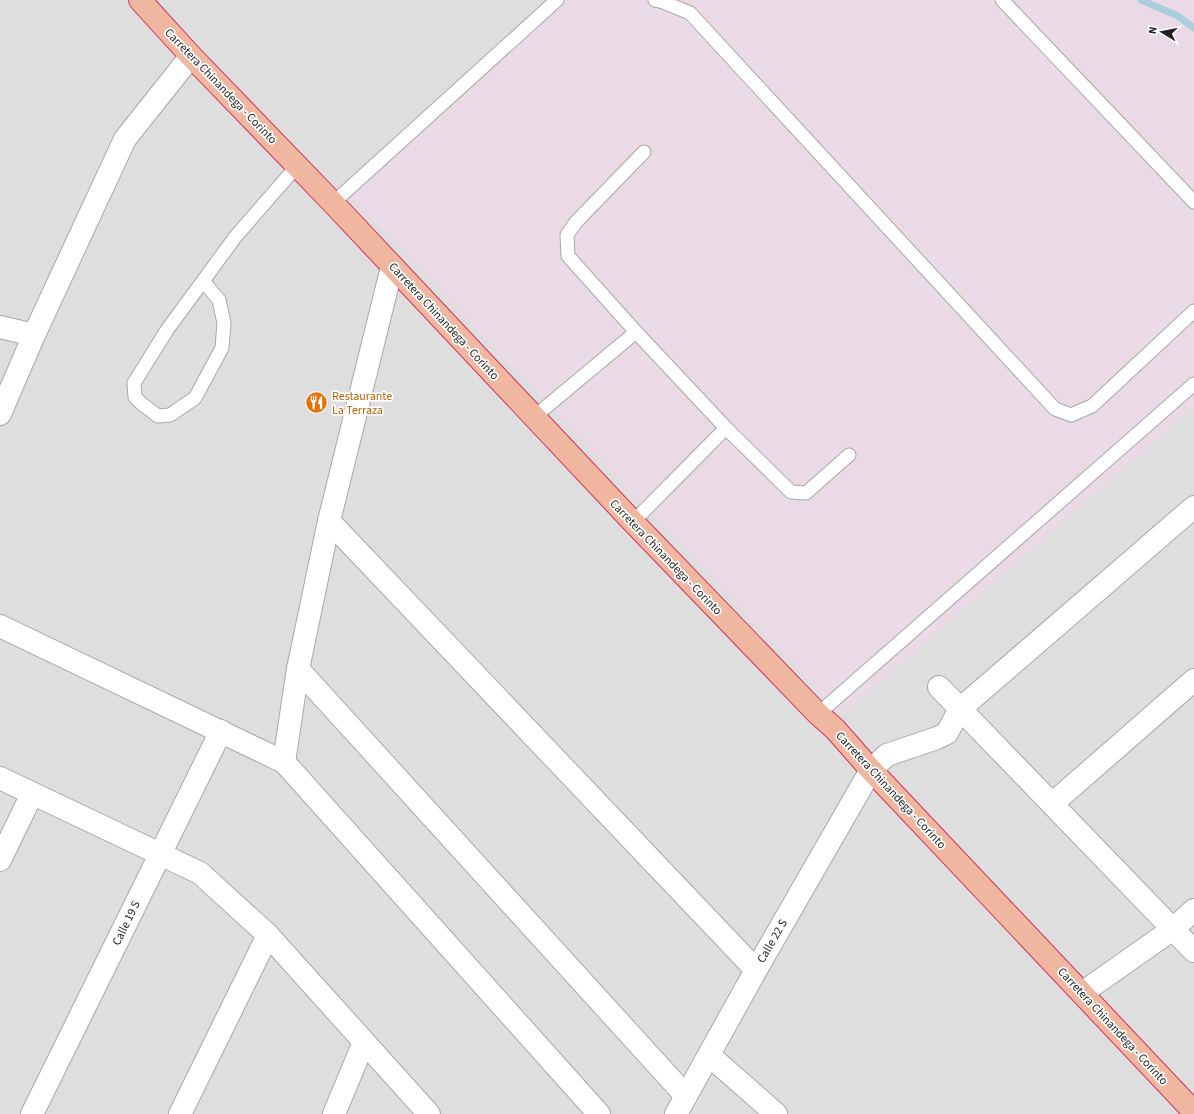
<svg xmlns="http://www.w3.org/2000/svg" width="1194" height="1114" viewBox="0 0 1194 1114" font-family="'Source Sans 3',sans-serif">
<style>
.residential{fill:#dfdede}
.industrial{fill:#eadae6}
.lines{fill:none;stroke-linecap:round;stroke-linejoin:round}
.stream{stroke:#abcedd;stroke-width:7}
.service-casing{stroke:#a8a8a8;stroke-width:15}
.minor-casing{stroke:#a8a8a8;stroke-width:24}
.trunk-casing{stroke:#d62e5b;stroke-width:24}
.service{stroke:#fff;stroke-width:13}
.minor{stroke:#fff;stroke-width:22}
.trunk{stroke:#efb7a0;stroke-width:22}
.labels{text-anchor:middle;stroke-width:3.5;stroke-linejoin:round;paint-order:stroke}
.street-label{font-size:12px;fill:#212121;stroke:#fff}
.food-label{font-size:12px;fill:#c56008;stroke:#fff;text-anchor:start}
</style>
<rect width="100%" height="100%" fill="#f1efe8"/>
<rect class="residential" x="0" y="0" width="1194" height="1114"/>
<polygon class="industrial" points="552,0 1194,0 1194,407 842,716 346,191"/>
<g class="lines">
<polyline class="stream" points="1141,0 1178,16 1194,28"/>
<defs>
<g id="service">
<polyline points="655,0 663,2 690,13 1055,409 1071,415 1092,406 1194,311"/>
<polyline points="1002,0 1194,202"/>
<polyline points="644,152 576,222 567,235 568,256 636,332 726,428 791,492 806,493 849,455"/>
<polyline points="333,203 557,0"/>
<polyline points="203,281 219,300 224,323 222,348 195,398 170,415 158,416 142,404 135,397 134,383 167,330 236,236 297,166"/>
<polyline points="534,417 636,332"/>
<polyline points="633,522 726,428"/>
<polyline points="818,714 1194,384"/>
</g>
<g id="minor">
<polyline points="0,327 34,335"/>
<polyline points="0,414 34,335 125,139 191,56"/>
<polyline points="329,521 756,970"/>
<polyline points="0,626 284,762 599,1114"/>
<polyline points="298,669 686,1096"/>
<polyline points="939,687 1194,951"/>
<polyline points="284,762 298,669 329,521 392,267"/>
<polyline points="0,778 200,873 268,935 429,1114"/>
<polyline points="1052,804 1194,680"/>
<polyline points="0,860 32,794"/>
<polyline points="1082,993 1173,929 1194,910"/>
<polyline points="709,1055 776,1114"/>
<polyline points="32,1114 221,731"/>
<polyline points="180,1114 268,935"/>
<polyline points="334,1114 364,1042"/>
<polyline points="676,1114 756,970 871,770 887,755 937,738 947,733 960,709 1194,507"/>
</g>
<polyline id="trunk" points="140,0 191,56 333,203 633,522 818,714 835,729 871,770 1194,1112"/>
</defs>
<use href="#service" class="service-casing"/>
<use href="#minor" class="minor-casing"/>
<use href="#trunk" class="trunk-casing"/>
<use href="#service" class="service"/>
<use href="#minor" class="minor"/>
<use href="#trunk" class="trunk"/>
</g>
<defs>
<symbol id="restaurant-disc" viewBox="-11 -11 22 22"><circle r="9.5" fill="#e8710a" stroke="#fff"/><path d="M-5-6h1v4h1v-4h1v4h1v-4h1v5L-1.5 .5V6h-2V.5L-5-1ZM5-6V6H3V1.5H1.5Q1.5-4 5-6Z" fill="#fff"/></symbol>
</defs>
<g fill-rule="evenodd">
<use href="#restaurant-disc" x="304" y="390" width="25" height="25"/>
</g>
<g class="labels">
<g class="street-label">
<text transform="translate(221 86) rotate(46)" y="4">Carretera Chinandega - Corinto</text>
<text transform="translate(444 321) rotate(47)" y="4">Carretera Chinandega - Corinto</text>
<text transform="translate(666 557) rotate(46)" y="4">Carretera Chinandega - Corinto</text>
<text transform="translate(891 790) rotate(47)" y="4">Carretera Chinandega - Corinto</text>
<text transform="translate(126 923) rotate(-64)" y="4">Calle 19 S</text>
<text transform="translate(772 941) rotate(-60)" y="4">Calle 22 S</text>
<text transform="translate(1113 1026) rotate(47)" y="4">Carretera Chinandega - Corinto</text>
</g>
<g class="food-label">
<text x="332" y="400">Restaurante<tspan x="332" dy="14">La Terraza</tspan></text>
</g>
</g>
<g transform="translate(1162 32) rotate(280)" stroke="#ffffff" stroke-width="3" paint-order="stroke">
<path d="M0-3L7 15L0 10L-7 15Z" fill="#212121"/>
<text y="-6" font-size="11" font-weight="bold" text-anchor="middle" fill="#212121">N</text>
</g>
</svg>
